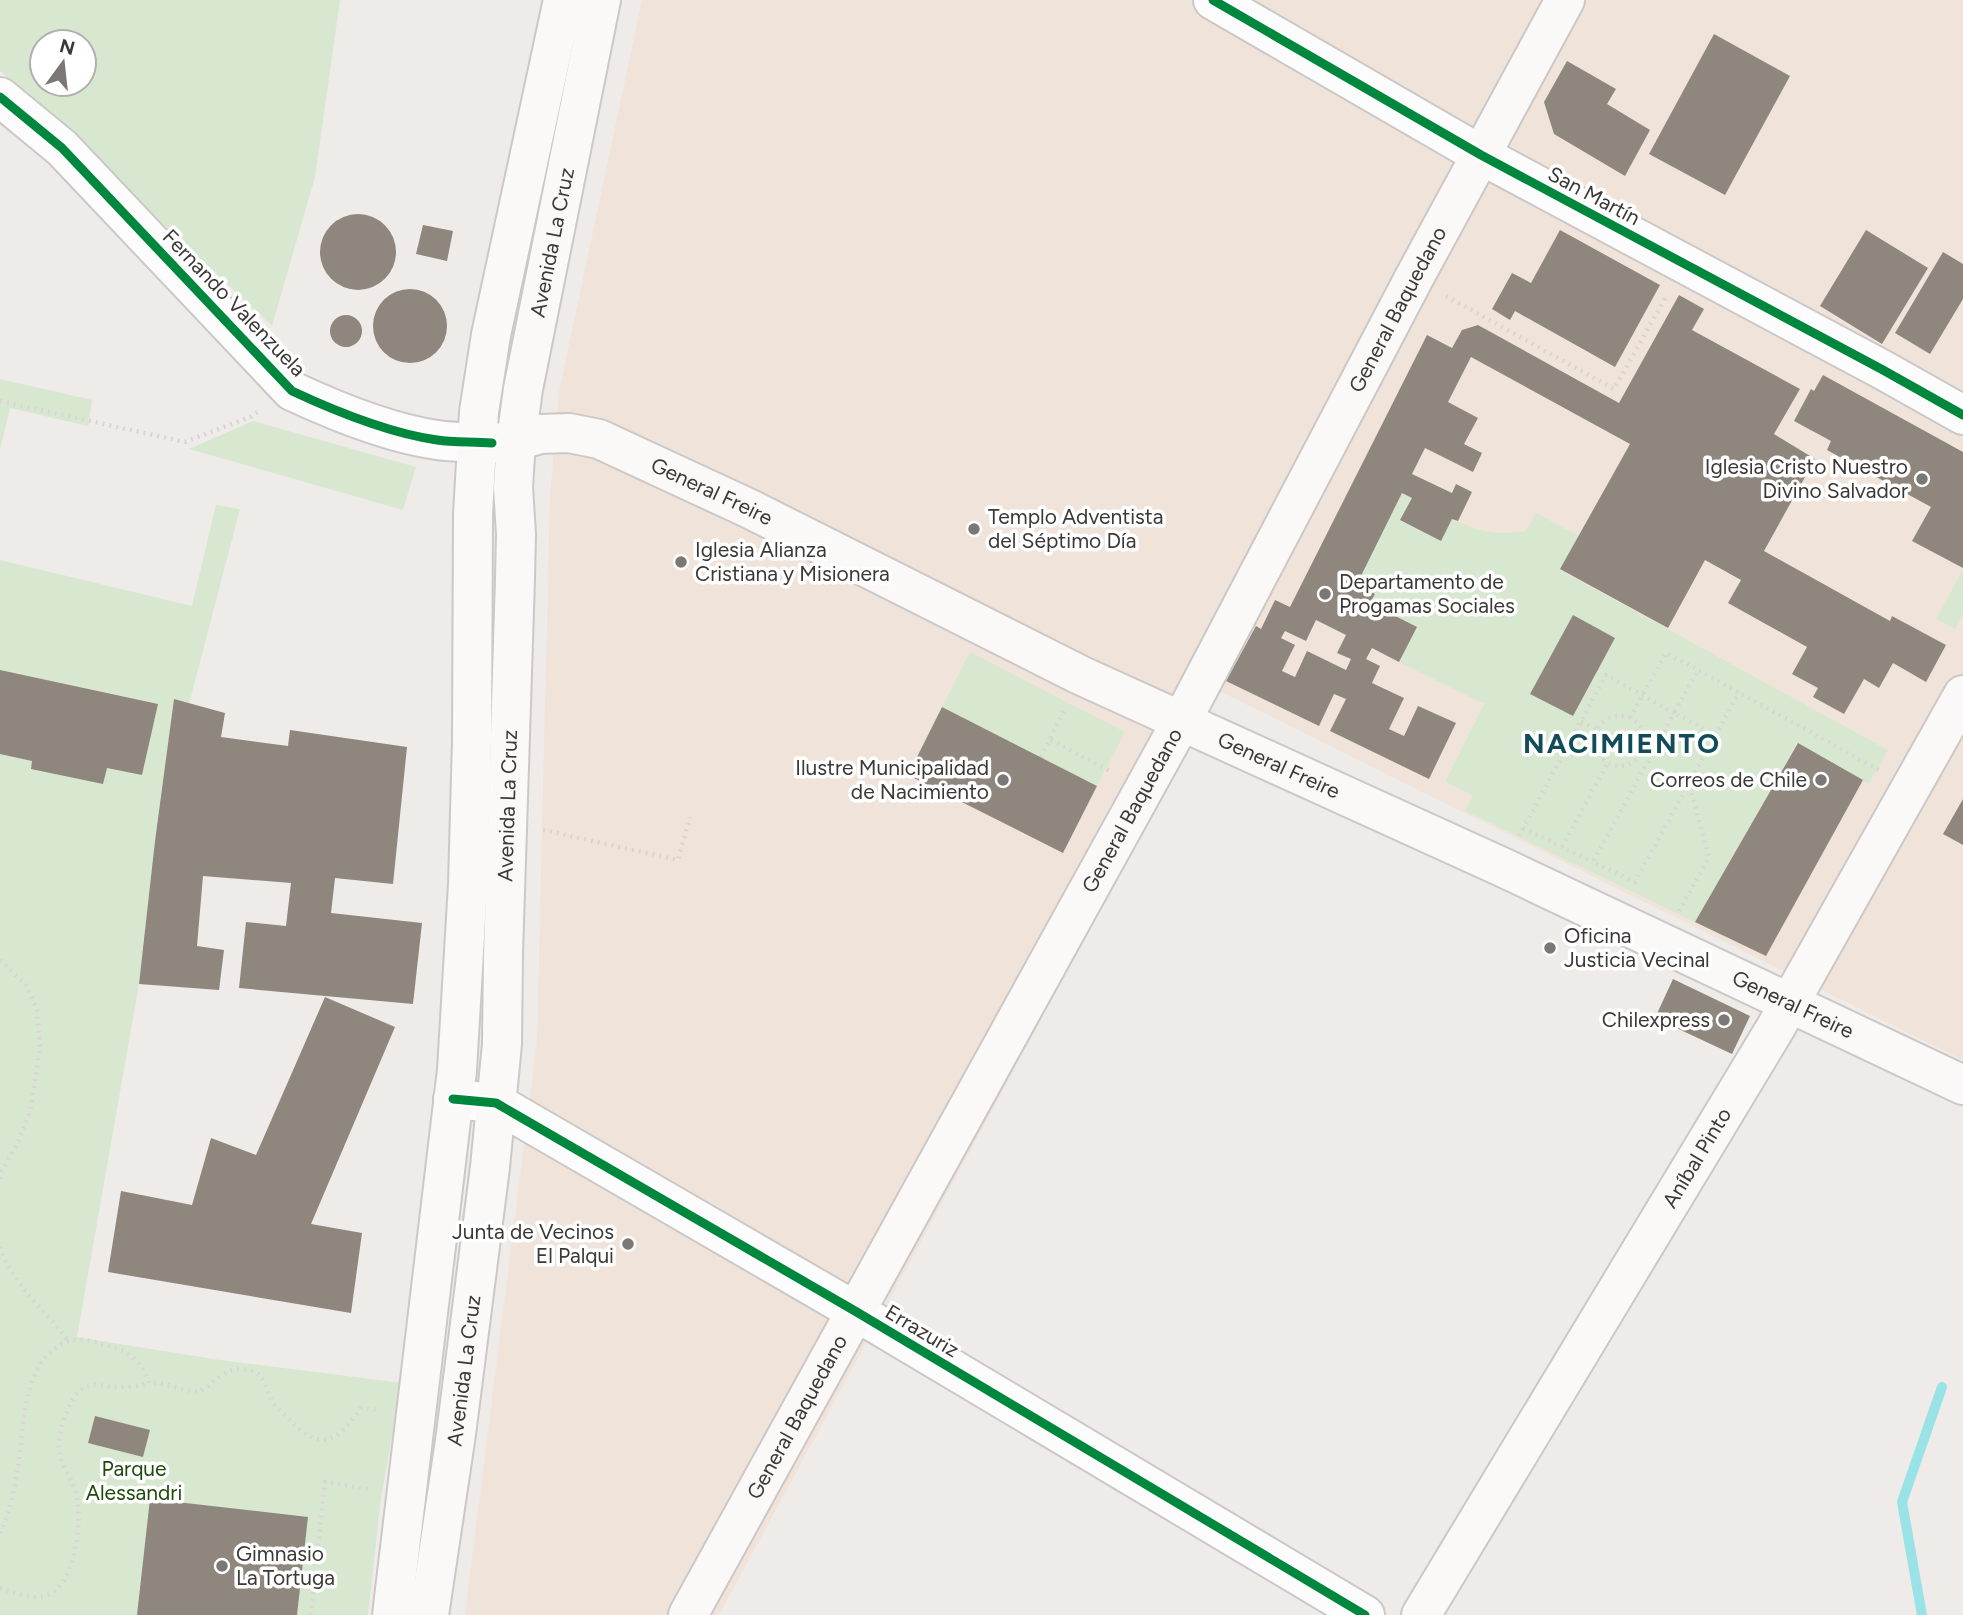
<svg xmlns="http://www.w3.org/2000/svg" width="1963" height="1615" viewBox="0 0 1963 1615" font-family="Figtree,sans-serif">
<style>
.commercial{fill:#f0e4da}
.green{fill:#d8e8d0;fill-rule:evenodd}
.lines{fill:none;stroke-linecap:round;stroke-linejoin:round}
.stream{stroke:#99e3e6;stroke-width:10}
.building{fill:#8f867d;fill-rule:evenodd}
.minor-casing{stroke:#cbc8c7;stroke-width:42}
.tertiary-casing{stroke:#cbc8c7;stroke-width:42}
.secondary-casing{stroke:#cbc8c7;stroke-width:42}
.path{stroke:#d6d6d5;stroke-width:4.5;stroke-dasharray:2 5;stroke-linecap:butt}
.minor{stroke:#fcfcfc;stroke-width:38}
.tertiary{stroke:#fcfcfc;stroke-width:38}
.secondary{stroke:#fbf8f8;stroke-width:38}
.cycleway-casing{stroke:#fff;stroke-width:13}
.cycleway{stroke:#00873e;stroke-width:9}
.poi-dot{fill:#7a7775;stroke:#fff;stroke-width:2.5}
.labels{text-anchor:middle;stroke-width:7;stroke-linejoin:round;paint-order:stroke}
.street-label{font-size:21px;fill:#3b3937;stroke:#fff}
.poi-label{font-size:21px;fill:#3b3937;stroke:#fff;text-anchor:end}
.park-label{font-size:21px;fill:#1e4a0a;stroke:#fff}
.district-label{font-size:28px;font-weight:bold;letter-spacing:2px;fill:#124c58;stroke:#fff}
</style>
<rect width="100%" height="100%" fill="#eeebe9"/>
<polygon class="commercial" points="642,0 1963,0 1963,1060 1219,691 719,1615 465,1615 537,1040 550,496 559,392"/>
<g class="green">
<path d="M0,0H340L315,177L272,326L0,71ZM42,42H84V84H42Z"/>
<polygon points="0,379 92,400 88,426 10,408 0,450"/>
<polygon points="253,421 416,467 403,510 189,449"/>
<path d="M1402,493L1412,498L1401,521L1441,540L1452,519C1481,532 1495,535 1526,531L1536,513L1579,536L1560,570L1888,750L1869,784L1797,743L1695,922L1465,811L1473,795L1445,782L1484,704L1399,662L1417,627L1370,603L1375,594L1357,584ZM1573,616L1615,638L1573,716L1530,694Z"/>
<polygon points="216,505 240,509 189,704 174,700 155,841 139,984 77,1337 220,1360 402,1383 381,1498 368,1615 0,1615 0,560 192,606"/>
<polygon points="1963,569 1963,614 1955,629 1936,619"/>
<polygon points="970,652 1125,732 1097,786 942,707"/>
</g>
<g class="lines">
<polyline class="stream" points="1922,1615 1902,1502 1942,1387"/>
</g>
<g class="building">
<polygon points="1714,34 1790,76 1725,195 1649,154"/>
<polygon points="1567,61 1616,89 1607,104 1650,130 1625,176 1554,134 1544,102"/>
<circle cx="358" cy="252" r="38"/>
<polygon points="423,225 453,231 447,261 416,254"/>
<polygon points="1560,230 1660,285 1615,367 1515,311 1510,320 1492,309 1512,273 1531,283"/>
<polygon points="1866,230 1928,268 1882,344 1820,306"/>
<polygon points="1943,252 1963,264 1963,299 1930,354 1895,333"/>
<circle cx="410" cy="326" r="37"/>
<path d="M1679,295L1704,309L1692,330L1800,389L1774,434L1815,459L1764,551L1890,621L1892,616L1946,645L1926,682L1893,663L1879,688L1864,679L1844,714L1813,697L1818,688L1792,674L1807,647L1728,603L1741,580L1705,560L1668,628L1560,569L1630,444L1471,357L1448,402L1478,418L1464,444L1482,453L1473,472L1425,448L1412,474L1452,493L1456,484L1472,492L1458,521L1452,519L1441,541L1400,520L1412,498L1402,493L1357,584L1375,594L1370,603L1417,627L1399,662L1372,648L1366,659L1380,666L1372,683L1404,698L1389,729L1404,736L1418,706L1456,723L1429,779L1330,731L1346,699L1334,694L1319,726L1226,681L1256,626L1261,629L1275,600L1290,607L1427,335L1452,348L1462,330L1478,325L1619,403ZM1316,620L1346,635L1337,653L1351,659L1346,670L1307,651L1295,677L1282,671L1295,645L1281,638L1285,631L1306,641Z"/>
<circle cx="346" cy="331" r="16"/>
<polygon points="1823,375 1963,452 1963,568 1912,541 1931,507 1827,450 1831,441 1794,421 1811,389 1814,391"/>
<polygon points="1573,615 1615,638 1573,716 1530,694"/>
<polygon points="0,670 158,704 142,775 107,768 103,784 31,769 32,761 0,754"/>
<polygon points="174,699 225,713 221,737 288,746 290,730 407,747 393,884 335,878 331,913 422,923 413,1004 239,988 246,922 286,926 291,883 203,876 197,946 224,950 219,990 139,984 155,841"/>
<polygon points="942,707 1097,786 1063,853 908,775"/>
<polygon points="1798,743 1863,780 1766,956 1695,922"/>
<polygon points="1963,799 1963,845 1943,834"/>
<polygon points="1673,979 1750,1016 1732,1054 1655,1018"/>
<polygon points="325,997 395,1027 311,1224 362,1233 351,1313 108,1272 121,1191 192,1205 211,1138 256,1155"/>
<polygon points="95,1416 150,1430 143,1457 88,1443"/>
<polygon points="150,1499 308,1517 297,1615 137,1615"/>
</g>
<g class="lines">
<defs>
<polyline id="minor" points="453,1099 496,1103 855,1311 1365,1615"/>
<g id="tertiary">
<polyline points="1213,0 1481,155 1883,370 1963,415"/>
<path d="M0,97L62,148L292,391C337,412 388,433 437,440C455,443 474,441 492,443"/>
</g>
<g id="secondary">
<path id="s1" d="M494,443L516,441L540,434L569,433L599,439L748,508L1080,675L1502,867L1963,1085"/>
<polyline points="392,1615 457,1070 468,884 472,740 473,514 479,412 491,335 563,0"/>
<path id="s2" d="M429,1615L456,1434L490,1167L502,1044L503,954L515,579L516,534L513,487L516,441L523,389L601,0"/>
<path id="s3" d="M688,1615L1181,722L1414,278L1565,0"/>
<path id="s4" d="M1421,1615L1776,1027L1963,695"/>
</g>
</defs>
<use href="#minor" class="minor-casing"/>
<use href="#tertiary" class="tertiary-casing"/>
<use href="#secondary" class="secondary-casing"/>
<g class="path">
<polyline points="1446,296 1614,389 1667,295"/>
<polyline points="0,401 185,442 250,417 261,410"/>
<circle cx="1620" cy="741" r="25"/>
<polyline points="1630,718 1666,653 1698,670"/>
<polyline points="1581,722 1597,730"/>
<polyline points="1716,735 1674,713 1698,670 1879,770"/>
<polyline points="1051,740 1112,772"/>
<polyline points="1041,757 1065,708"/>
<polyline points="1523,828 1593,862"/>
<polyline points="543,830 678,860 690,817"/>
<polyline points="1519,836 1606,675 1674,713 1593,862 1635,882 1739,692"/>
<polyline points="1562,847 1608,762"/>
<polyline points="1679,911 1709,857 1689,784"/>
<polyline points="0,960 26,985 37,1010 40,1048 30,1111 17,1144 2,1171 0,1180"/>
<path d="M0,1247C12,1283 45,1311 68,1340"/>
<path d="M0,1533C10,1513 15,1488 18,1466C25,1425 21,1362 66,1342C79,1336 101,1344 113,1347C131,1352 144,1366 149,1383C167,1382 182,1391 199,1392C207,1387 227,1370 235,1369C241,1368 250,1370 256,1373C266,1378 266,1392 272,1400C276,1408 284,1414 290,1420C321,1453 338,1441 361,1408L379,1410"/>
<path d="M0,1588C15,1593 31,1600 47,1595C76,1586 83,1518 76,1493C72,1477 60,1465 59,1448C59,1431 66,1406 78,1393C88,1381 99,1385 112,1387C120,1388 142,1386 149,1383"/>
<polyline points="311,1615 325,1482 372,1490"/>
</g>
<use href="#minor" class="minor"/>
<use href="#tertiary" class="tertiary"/>
<use href="#secondary" class="secondary"/>
<defs>
<g id="cycleway">
<polyline points="1213,0 1481,155 1883,370 1963,415"/>
<path d="M0,97L62,148L292,391C337,412 388,433 437,440C455,443 474,441 492,443"/>
<polyline points="453,1099 496,1103 855,1311 1365,1615"/>
</g>
</defs>
<use href="#cycleway" class="cycleway-casing"/>
<use href="#cycleway" class="cycleway"/>
</g>
<g class="poi-dot">
<circle cx="1922" cy="479" r="7"/>
<circle cx="974" cy="529" r="7"/>
<circle cx="681" cy="562" r="7"/>
<circle cx="1325" cy="594" r="7"/>
<circle cx="1003" cy="780" r="7"/>
<circle cx="1821" cy="780" r="7"/>
<circle cx="1550" cy="948" r="7"/>
<circle cx="1724" cy="1020" r="7"/>
<circle cx="628" cy="1244" r="7"/>
<circle cx="222" cy="1566" r="7"/>
</g>
<g class="labels">
<g class="street-label">
<text transform="translate(1594 196) rotate(28)" y="7">San Martín</text>
<text dy="7" stroke="none"><textPath href="#s2" startOffset="1381">Avenida La Cruz</textPath></text>
<text transform="translate(234 303) rotate(46)" y="7">Fernando Valenzuela</text>
<text dy="7" stroke="none"><textPath href="#s3" startOffset="1486">General Baquedano</textPath></text>
<text dy="7" stroke="none"><textPath href="#s1" startOffset="231">General Freire</textPath></text>
<text dy="7" stroke="none"><textPath href="#s1" startOffset="861">General Freire</textPath></text>
<text dy="7" stroke="none"><textPath href="#s2" startOffset="814">Avenida La Cruz</textPath></text>
<text dy="7" stroke="none"><textPath href="#s3" startOffset="919">General Baquedano</textPath></text>
<text dy="7" stroke="none"><textPath href="#s1" startOffset="1428">General Freire</textPath></text>
<text dy="7" stroke="none"><textPath href="#s4" startOffset="534">Aníbal Pinto</textPath></text>
<text transform="translate(922 1331) rotate(31)" y="7">Errazuriz</text>
<text dy="7" stroke="none"><textPath href="#s2" startOffset="247">Avenida La Cruz</textPath></text>
<text dy="7" stroke="none"><textPath href="#s3" startOffset="226">General Baquedano</textPath></text>
</g>
<g class="poi-label">
<text x="1908" y="474">Iglesia Cristo Nuestro<tspan x="1908" dy="24">Divino Salvador</tspan></text>
<text x="988" y="524" text-anchor="start">Templo Adventista<tspan x="988" dy="24">del Séptimo Día</tspan></text>
<text x="695" y="557" text-anchor="start">Iglesia Alianza<tspan x="695" dy="24">Cristiana y Misionera</tspan></text>
<text x="1339" y="589" text-anchor="start">Departamento de<tspan x="1339" dy="24">Progamas Sociales</tspan></text>
<text x="989" y="775">Ilustre Municipalidad<tspan x="989" dy="24">de Nacimiento</tspan></text>
<text x="1807" y="787">Correos de Chile</text>
<text x="1564" y="943" text-anchor="start">Oficina<tspan x="1564" dy="24">Justicia Vecinal</tspan></text>
<text x="1710" y="1027">Chilexpress</text>
<text x="614" y="1239">Junta de Vecinos<tspan x="614" dy="24">El Palqui</tspan></text>
<text x="236" y="1561" text-anchor="start">Gimnasio<tspan x="236" dy="24">La Tortuga</tspan></text>
</g>
<g class="park-label">
<text x="134" y="1476">Parque<tspan x="134" dy="24">Alessandri</tspan></text>
</g>
<g class="district-label">
<text x="1622" y="753">NACIMIENTO</text>
</g>
</g>
<g transform="translate(63 63) rotate(15)"><circle r="33" fill="#ffffff" stroke="#b1b0af" stroke-width="2"/>
<path d="M0-5L12 26L0 18L-12 26Z" fill="#7a7775"/>
<text y="-10" font-size="19" font-weight="bold" text-anchor="middle" fill="#3b3937">N</text>
</g>
</svg>
